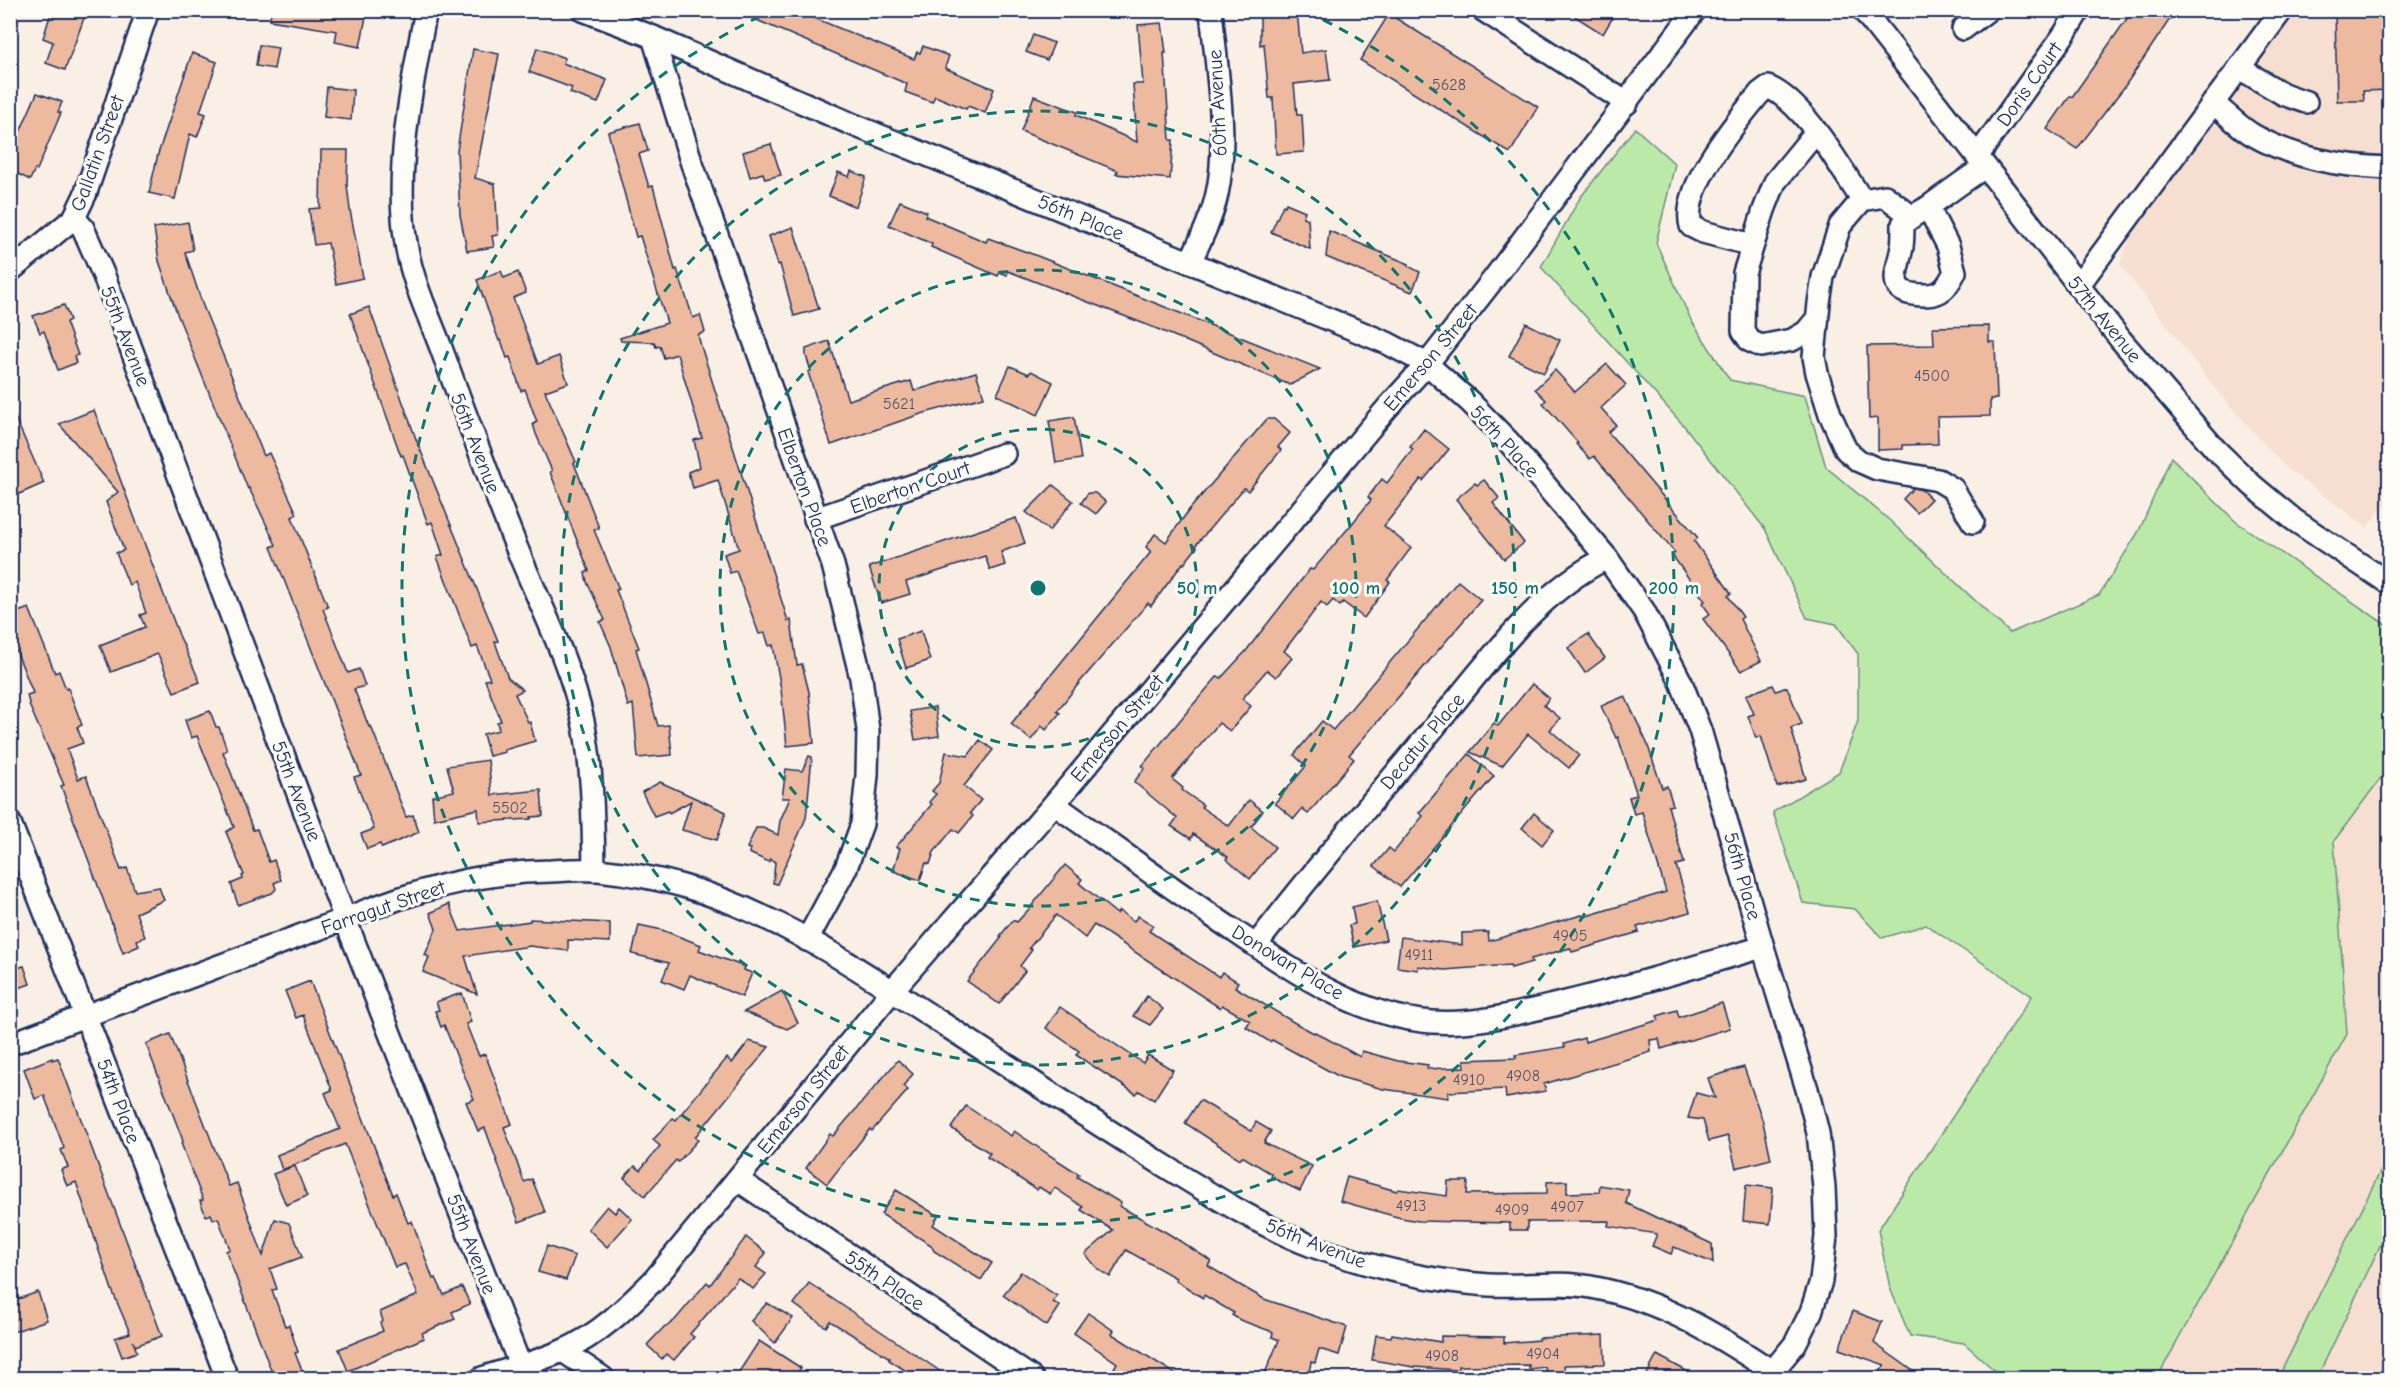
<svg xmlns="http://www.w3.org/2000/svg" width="2400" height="1389" viewBox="0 0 2400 1389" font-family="'Comic Neue',sans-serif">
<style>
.built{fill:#f6dfd0}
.green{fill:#bbeaa8;stroke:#6b8c83;stroke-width:1.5}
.building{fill:#edba9f;stroke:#1b2f5e;stroke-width:1.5}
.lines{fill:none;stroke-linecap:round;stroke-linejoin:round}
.minor-casing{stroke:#1b2f5e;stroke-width:26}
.minor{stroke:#fdfcf7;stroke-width:21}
.ring{fill:none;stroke:#0f766e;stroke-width:3;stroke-dasharray:10 8}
.labels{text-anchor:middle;stroke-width:6;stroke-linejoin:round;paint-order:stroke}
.number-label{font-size:16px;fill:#50526e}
.street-label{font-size:20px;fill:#1b2f5e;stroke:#fdfcf7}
.centre{fill:#0f766e;stroke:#fdfcf7;stroke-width:3}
.ring-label{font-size:18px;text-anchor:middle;font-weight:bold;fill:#0f766e;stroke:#fdfcf7;stroke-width:6;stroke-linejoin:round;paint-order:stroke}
</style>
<rect width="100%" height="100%" fill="#faefe5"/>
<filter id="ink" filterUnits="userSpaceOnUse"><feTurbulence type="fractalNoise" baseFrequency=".0167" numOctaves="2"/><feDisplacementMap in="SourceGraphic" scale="12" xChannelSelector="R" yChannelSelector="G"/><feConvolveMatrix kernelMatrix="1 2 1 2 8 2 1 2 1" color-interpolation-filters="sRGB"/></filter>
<g filter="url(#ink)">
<g class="built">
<polygon points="2297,11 2389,11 2390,498 2367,527 2287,469 2220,395 2120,264 2129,239"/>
<polygon points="2389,767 2389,1378 2157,1378 2347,1034 2334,840"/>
</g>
<g class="green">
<polygon points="1635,128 1675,164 1656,243 1691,320 1730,380 1805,396 1826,467 1888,519 2010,633 2099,595 2139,531 2171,457 2235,521 2389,627 2389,767 2334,841 2347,1034 2157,1378 2003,1378 1964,1343 1910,1336 1890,1288 1878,1230 2032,996 1926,925 1882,938 1855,909 1803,903 1773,812 1839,772 1858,721 1858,654 1836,624 1807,618 1765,529 1685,427 1541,267 1580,198"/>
<polygon points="2389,1154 2389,1227 2317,1378 2278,1378"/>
</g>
<g class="building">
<polygon points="52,10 87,10 65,70 46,63 53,42 43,38"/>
<polygon points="271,10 324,10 366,17 360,47 335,42 337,31 270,20"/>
<polygon points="733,10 795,10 914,59 917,52 920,53 923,46 949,56 945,68 994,89 985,113 968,106 966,109 935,96 932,102 905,92 907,84"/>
<polygon points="1260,10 1297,10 1301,53 1326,49 1330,80 1294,84 1297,115 1302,115 1304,152 1276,154 1273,98 1269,98 1264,44 1260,45"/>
<polygon points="1565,10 1617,10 1603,34"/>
<polygon points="2133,10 2176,10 2125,86 2077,149 2047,129 2070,96 2072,97"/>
<polygon points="2335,10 2390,10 2390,90 2363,91 2364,101 2337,101"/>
<polygon points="1389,14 1538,107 1510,153 1360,60"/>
<polygon points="1162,23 1166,53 1164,53 1170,140 1173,140 1170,179 1116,174 1118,171 1021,131 1034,96 1077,112 1076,115 1137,142 1133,84 1143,84 1138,25"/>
<polygon points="1033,35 1054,43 1047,60 1026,52"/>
<polygon points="259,45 278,48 274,69 256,66"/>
<polygon points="537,48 565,58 563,63 607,80 598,103 570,93 572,88 529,72"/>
<polygon points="473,49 499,54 475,178 495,184 498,235 492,236 494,247 467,251 460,215 457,151"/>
<polygon points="192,53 217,62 200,112 206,114 197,137 190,134 175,199 149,193 158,154"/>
<polygon points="327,87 353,90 351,120 324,117"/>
<polygon points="37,93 62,102 58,112 61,113 37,170 35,169 30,180 10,170 10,155"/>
<polygon points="640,123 648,151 639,154 649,187 653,186 675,270 677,269 693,318 700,315 705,332 698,335 701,346 788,621 791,620 797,665 802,664 809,692 814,743 787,746 781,689 773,645 769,646 765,633 759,634 736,571 730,573 724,554 739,549 718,480 693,488 688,472 700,467 694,440 702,438 677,354 664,358 660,346 656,347 654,342 621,341 620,338 667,323 640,236 636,237 608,132"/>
<polygon points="771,144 781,175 765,179 763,173 750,177 743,152"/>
<polygon points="321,150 348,150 347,185 350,210 363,278 336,284 328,243 314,245 309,209 320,208"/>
<polygon points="851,171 866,177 856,207 829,196 838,172 849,177"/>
<polygon points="900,201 927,212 925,216 986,242 988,238 1035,255 1320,369 1290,385 1155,328 1008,271 1007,275 1000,272 998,276 931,247 932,244 889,225"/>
<polygon points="1286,203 1305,211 1303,217 1308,219 1310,249 1271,232 1283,205 1285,206"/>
<polygon points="188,222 193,250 185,252 203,306 264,456 269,453 297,514 292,517 328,607 323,609 348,673 359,669 365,686 354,689 369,727 371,726 406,817 413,815 419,832 382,848 380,844 367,849 361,834 374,829 354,777 361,775 271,547 276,545 249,488 248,489 178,316 159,261 154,228"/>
<polygon points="793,227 819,309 794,316 780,264 778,265 769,236"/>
<polygon points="1329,231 1409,264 1408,266 1420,272 1412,292 1326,257"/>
<polygon points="501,271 504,278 518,272 526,293 513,298 538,364 559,356 568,383 545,391 576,462 574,463 599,528 594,530 619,589 616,590 639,648 636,649 658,726 669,725 672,755 638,758 633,704 628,706 611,647 600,622 605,620 587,582 585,573 589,571 554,482 550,472 552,471 536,434 533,424 537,422 525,389 521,391 510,357 507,358 501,340 499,341 477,280"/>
<polygon points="64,305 70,320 66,322 78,355 74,356 76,363 58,370 44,331 40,333 33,316"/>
<polygon points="369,307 416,439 498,641 495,642 508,678 523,690 515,694 528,722 530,722 535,741 504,750 505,752 489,756 483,734 499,730 497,722 501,721 485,680 490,679 477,646 472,648 437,557 443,555 432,522 428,524 403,455 401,456 350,314"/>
<polygon points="1526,323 1560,340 1544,373 1509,356"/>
<polygon points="1989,326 1989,342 1995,342 1997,399 1990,399 1990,416 1937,417 1938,444 1903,445 1903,449 1878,450 1878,418 1869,419 1867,346 1934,345 1933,327"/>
<polygon points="829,341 848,400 911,381 914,391 976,372 984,397 921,414 831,445 808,372 811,371 806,356 806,349"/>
<polygon points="1607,364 1626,385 1601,408 1616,425 1608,432 1698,538 1694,541 1731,593 1728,596 1743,617 1740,619 1761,661 1741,671 1703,619 1710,614 1702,603 1705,601 1672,555 1675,553 1594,456 1590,459 1576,444 1578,443 1543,403 1546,400 1535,389 1555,370 1575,392"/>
<polygon points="1010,366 1029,374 1031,371 1053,382 1038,415 997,395"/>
<polygon points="10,406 44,483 10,498"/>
<polygon points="94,410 179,635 200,682 174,692 158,654 111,672 100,645 145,627 140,615 146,613 135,582 129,585 116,553 124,550 106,502 118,492 59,424"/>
<polygon points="1074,417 1081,459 1056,463 1049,421"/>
<polygon points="1267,419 1274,419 1290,433 1278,447 1281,450 1248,491 1244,488 1195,546 1197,547 1184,564 1183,563 1151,606 1148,603 1080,682 1057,711 1060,713 1046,730 1042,726 1031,740 1011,724 1151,552 1146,547 1155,534 1166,542 1189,510"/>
<polygon points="1424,429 1449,449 1423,481 1421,479 1384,526 1411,548 1387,580 1390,582 1364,618 1343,602 1340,606 1333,600 1327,607 1321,602 1284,651 1292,658 1276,677 1267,670 1242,699 1251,706 1230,731 1219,723 1172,779 1183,788 1182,790 1203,805 1201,807 1229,826 1249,800 1263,811 1251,827 1275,847 1250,879 1226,859 1228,857 1193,834 1191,839 1171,826 1177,818 1134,782 1145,768 1142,766 1191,707 1218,676 1221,678 1246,651 1310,569 1313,570 1351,525 1371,500 1368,497 1382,479 1387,483 1413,449 1410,447"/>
<polygon points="1484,480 1499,498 1493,503 1524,543 1504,559 1456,499 1475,483 1477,485"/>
<polygon points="1053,485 1073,501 1049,531 1026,512"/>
<polygon points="1913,488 1922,490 1931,499 1917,513 1903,499"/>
<polygon points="1088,493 1095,493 1106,502 1096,514 1081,503"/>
<polygon points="1016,518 1025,543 1001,552 1005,565 990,570 985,556 906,582 910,594 881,603 869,567"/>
<polygon points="1458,581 1481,600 1349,755 1354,759 1308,814 1302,809 1294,819 1275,803 1306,766 1294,755 1322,721 1333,730"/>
<polygon points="29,608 55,673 59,671 66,689 68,688 82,725 77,727 83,743 67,749 78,779 86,776 121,870 127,868 135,891 159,887 164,900 136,913 145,937 137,940 139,946 123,953 61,786 64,785 30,707 27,695 33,693 10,635 10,615"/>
<polygon points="921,631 930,660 906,668 897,639"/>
<polygon points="1588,634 1605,658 1585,673 1568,648"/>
<polygon points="1532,684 1549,698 1544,705 1560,718 1550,730 1579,755 1569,768 1528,734 1502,766 1470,752 1494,723 1498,726"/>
<polygon points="1773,685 1776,691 1787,687 1802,724 1791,728 1806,779 1777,787 1761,736 1756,738 1748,716 1754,714 1746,695"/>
<polygon points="1625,696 1647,743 1662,788 1667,786 1673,805 1668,806 1684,863 1676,865 1690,912 1637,927 1639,932 1572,952 1570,948 1531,959 1532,962 1511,968 1510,965 1444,970 1418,966 1418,970 1397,967 1401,937 1462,945 1462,933 1488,932 1489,941 1582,915 1583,917 1666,892 1642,812 1634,814 1629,797 1637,795 1618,737 1616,738 1601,706"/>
<polygon points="935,707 939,736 915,740 910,711"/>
<polygon points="210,711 216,727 219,727 227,750 223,752 253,830 257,829 269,862 274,860 281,880 274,883 276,889 272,893 238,905 231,884 243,879 242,876 244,875 226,832 234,827 197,736 191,738 185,720"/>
<polygon points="980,740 993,750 964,786 981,800 970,813 973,816 959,833 953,829 934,852 930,864 926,863 920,880 893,871 900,848 896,847 932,804 929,802 936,794 932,791 939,783 946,752 968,756"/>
<polygon points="1469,754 1494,776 1400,887 1374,866 1389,848 1394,852 1423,816 1419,813"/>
<polygon points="809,756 812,757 806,818 777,884 773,883 775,862 770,859 769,862 749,853 750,849 747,848 756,828 763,828 778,835 780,821 790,798 782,798 786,769 802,771"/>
<polygon points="488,760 492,795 541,790 543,816 531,817 531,819 479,822 478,809 434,819 432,796 454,791 447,766"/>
<polygon points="660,782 726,812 717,840 682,830 691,801 669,813 668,811 654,816 642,792"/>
<polygon points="1534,813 1554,830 1542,845 1522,828"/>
<polygon points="1065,865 1082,879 1079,883 1117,914 1119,911 1134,921 1138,916 1153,925 1149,931 1219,977 1222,972 1238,982 1235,987 1295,1023 1314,1033 1315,1032 1360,1057 1362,1051 1398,1061 1428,1065 1427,1069 1465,1067 1464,1060 1516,1058 1515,1055 1565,1047 1564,1044 1584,1038 1585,1042 1659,1020 1657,1016 1677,1010 1679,1017 1722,1003 1730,1028 1661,1049 1659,1039 1650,1040 1651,1052 1544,1084 1546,1091 1506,1098 1505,1089 1448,1092 1448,1098 1383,1089 1340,1077 1272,1040 1270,1042 1246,1027 1250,1021 1222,1005 1220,1008 1094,925 1085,938 1056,915 1029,948 1032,950 1020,966 1025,971 999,1004 967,981 1002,937 1000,936 1013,920 1017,922 1029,909"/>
<polygon points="1377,901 1386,940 1354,947 1349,925 1355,924 1352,907"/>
<polygon points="449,904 460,931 530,921 530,919 610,923 610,942 568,940 568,951 530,946 465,956 477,994 423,972 429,957 425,955 436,929 430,913"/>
<polygon points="639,925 662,930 701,945 699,950 745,967 744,970 752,973 742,997 690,975 684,989 662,980 669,963 632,954"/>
<polygon points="24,966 30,984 10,991 10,970"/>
<polygon points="310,981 393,1195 396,1193 408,1223 412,1221 433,1279 436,1278 444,1295 462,1287 470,1304 452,1312 455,1319 422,1333 424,1338 348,1371 339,1349 383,1331 380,1323 383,1321 380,1312 418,1295 405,1264 395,1267 345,1144 282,1170 277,1155 340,1129 325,1093 332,1090 303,1015 296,1018 285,991"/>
<polygon points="782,991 798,1023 787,1029 744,1012"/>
<polygon points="462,993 471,1022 466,1024 479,1056 485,1054 512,1124 504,1127 524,1182 532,1179 545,1212 519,1222 485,1128 478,1131 466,1102 474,1099 444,1025 441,1027 435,1011 439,1010 436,1002"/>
<polygon points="1147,996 1163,1009 1150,1025 1133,1016"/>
<polygon points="1060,1007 1143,1063 1148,1055 1173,1070 1154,1100 1139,1091 1136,1094 1076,1055 1079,1051 1046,1028"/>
<polygon points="170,1034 229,1186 237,1183 263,1256 275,1219 289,1223 302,1257 270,1269 277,1289 272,1290 285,1326 289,1325 298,1352 295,1353 305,1378 274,1378 226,1251 230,1249 218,1218 213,1219 211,1214 206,1216 200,1201 203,1200 181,1143 183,1142 182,1138 146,1044"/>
<polygon points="749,1041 769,1047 695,1137 698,1140 678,1162 676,1160 645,1196 624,1178 635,1166 640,1170 660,1146 653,1140 673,1118 676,1120 727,1058 732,1063"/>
<polygon points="52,1058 52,1060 58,1058 162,1336 135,1346 133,1341 137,1352 122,1357 115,1338 130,1333 112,1290 76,1182 67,1186 61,1170 68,1167 61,1150 64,1148 44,1095 35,1099 24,1069"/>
<polygon points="898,1060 913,1074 903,1086 908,1090 872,1131 870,1129 827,1184 806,1168 830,1134 833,1136"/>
<polygon points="1744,1067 1763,1122 1771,1159 1736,1168 1728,1136 1709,1141 1703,1120 1688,1118 1696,1093 1715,1098 1708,1078"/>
<polygon points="1200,1100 1251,1131 1256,1122 1271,1131 1264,1143 1312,1166 1300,1191 1271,1177 1272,1174 1242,1156 1240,1159 1185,1123"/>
<polygon points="966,1106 1011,1136 1014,1131 1054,1158 1079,1174 1077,1177 1121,1203 1119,1206 1169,1234 1211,1261 1208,1266 1238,1284 1264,1299 1347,1327 1339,1355 1319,1349 1315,1363 1311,1362 1308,1378 1263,1378 1279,1340 1272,1337 1273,1332 1240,1320 1232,1315 1234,1313 1204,1295 1203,1298 1175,1280 1176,1278 1126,1250 1110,1277 1099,1270 1085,1254 1113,1230 1081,1210 1083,1207 1055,1188 1050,1194 1039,1187 1037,1190 987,1157 990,1153 951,1128"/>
<polygon points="295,1166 307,1196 286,1205 273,1174"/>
<polygon points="1347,1177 1397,1191 1398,1189 1447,1196 1448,1181 1468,1181 1467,1194 1547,1193 1547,1182 1567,1181 1567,1193 1599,1192 1600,1185 1629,1190 1626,1203 1712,1244 1713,1263 1674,1247 1671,1254 1652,1246 1657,1234 1608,1226 1609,1221 1527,1222 1527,1230 1510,1230 1510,1223 1419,1221 1401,1218 1340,1201"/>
<polygon points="1746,1185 1773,1188 1770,1224 1743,1221"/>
<polygon points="896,1190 938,1216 933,1225 992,1263 981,1280 934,1251 931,1245 881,1214"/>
<polygon points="607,1206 615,1213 619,1207 632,1219 607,1247 588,1229"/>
<polygon points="746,1237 766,1253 756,1267 766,1274 753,1289 738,1278 690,1334 694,1337 674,1360 666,1354 662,1359 647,1345 665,1326 666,1327 675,1320 707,1282 710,1285"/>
<polygon points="547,1246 575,1256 566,1280 538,1272"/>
<polygon points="1021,1272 1057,1296 1053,1302 1060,1306 1047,1326 1003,1295"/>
<polygon points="809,1283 928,1363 950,1378 917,1378 889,1360 890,1358 830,1321 826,1327 794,1304"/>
<polygon points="38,1292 47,1320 10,1333 10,1302"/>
<polygon points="767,1303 793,1318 775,1343 751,1321"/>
<polygon points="1853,1311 1882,1322 1874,1343 1923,1378 1875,1378 1885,1365 1839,1349"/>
<polygon points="1088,1313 1114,1331 1112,1334 1182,1378 1131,1378 1114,1368 1117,1363 1074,1333"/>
<polygon points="1392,1334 1441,1342 1441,1336 1504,1337 1504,1343 1539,1340 1539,1338 1604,1335 1605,1364 1564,1365 1566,1377 1547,1378 1545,1367 1529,1369 1529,1365 1458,1366 1458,1370 1414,1367 1372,1360 1376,1335 1391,1337"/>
<polygon points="759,1341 801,1368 793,1378 735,1378"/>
<polygon points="1657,1355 1699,1378 1645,1378"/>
</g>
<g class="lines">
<defs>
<g id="minor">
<path d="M426,10C412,83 393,176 407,249C413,283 429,316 441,348C466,416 491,484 518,551C541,607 570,662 583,721C593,769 593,820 594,870"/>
<polyline points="583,10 653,37 849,123 1387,343 1427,364 1470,402 1508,441 1607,558 1644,611 1681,682 1700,730 1763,947 1807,1089 1818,1133 1824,1187 1826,1236 1821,1281 1811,1312 1795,1344 1767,1378"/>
<polyline points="1483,10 1627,103"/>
<polyline points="1863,10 2121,340 2216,450 2252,485 2294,520 2390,584"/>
<polyline points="1963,29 1988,10"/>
<polyline points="653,37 691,161 833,565 861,678 868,730 867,775 862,824 846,868 807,940"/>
<polyline points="2239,68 2283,94 2306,102"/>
<path d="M2213,103C2226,113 2239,127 2253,135C2295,159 2341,166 2388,168"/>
<polyline points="1816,132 1775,182 1764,210 1744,273 1743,331 1750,341 1761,346 1792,340 1806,332 1816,320"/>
<polyline points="1977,157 2065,33 2079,10"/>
<path d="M1928,207L1948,246L1955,272C1947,287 1942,295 1925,295C1884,295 1897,274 1902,247C1903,240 1903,232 1903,224C1912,215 1921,212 1931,205C1949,192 1966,179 1985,167"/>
<polyline points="1911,216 1885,196 1862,200 1840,226 1823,277 1819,303 1814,357 1817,373 1830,414 1846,450 1859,461 1877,469 1938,480 1953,489 1973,522"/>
<polyline points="74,218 83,228 104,276 345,919 520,1365"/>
<path d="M1752,245L1703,232L1691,226C1680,188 1737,121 1760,93L1768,87C1805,103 1840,167 1862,200"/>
<path d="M1190,262C1200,241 1212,218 1217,194C1229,141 1216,65 1211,10"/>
<polyline points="10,271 74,218 85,195 148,10"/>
<polyline points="2078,286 2282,10"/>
<polyline points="815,519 1004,454"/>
<path d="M1054,804C1110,844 1165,883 1221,922C1285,965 1352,1016 1432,1022C1476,1025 1520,1013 1562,1003C1630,987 1696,966 1763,947"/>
<polyline points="10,823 227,1378"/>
<path d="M1256,945C1311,874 1369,805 1427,736C1478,675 1534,593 1607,558"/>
<path d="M10,1044L345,919C412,891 478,872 551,871C566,870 583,869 598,870C626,873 656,878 683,886C774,912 856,967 934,1018C1009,1066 1084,1116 1160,1163C1209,1193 1258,1225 1312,1246C1369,1267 1429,1281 1489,1285C1523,1287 1558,1281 1591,1287C1663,1300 1723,1338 1782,1378"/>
<polyline points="738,1180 1032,1378"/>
<polyline points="563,1351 603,1378"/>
<path d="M482,1378C509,1369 537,1362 562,1351C598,1336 627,1307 654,1280L892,991L1054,804L1388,407L1427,364L1492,281L1695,10"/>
</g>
</defs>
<use href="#minor" class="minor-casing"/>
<use href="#minor" class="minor"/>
</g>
</g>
<g class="ring">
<circle cx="1038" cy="588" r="159"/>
<circle cx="1038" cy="588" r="318"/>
<circle cx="1038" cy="588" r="477"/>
<path d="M1307 12A636 636 0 1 1 769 12"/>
</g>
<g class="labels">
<g class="number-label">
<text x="1449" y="90">5628</text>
<text x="1932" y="381">4500</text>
<text x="899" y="409">5621</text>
<text x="510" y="813">5502</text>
<text x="1570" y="941">4905</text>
<text x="1419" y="960">4911</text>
<text x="1523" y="1081">4908</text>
<text x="1469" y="1085">4910</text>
<text x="1411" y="1211">4913</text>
<text x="1567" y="1212">4907</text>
<text x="1512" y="1215">4909</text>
<text x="1543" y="1359">4904</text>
<text x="1442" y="1361">4908</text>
</g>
<g class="street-label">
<text transform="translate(2029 84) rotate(-55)" y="7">Doris Court</text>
<text transform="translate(1217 103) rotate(-93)" y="7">60th Avenue</text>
<text transform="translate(97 153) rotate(-70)" y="7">Gallatin Street</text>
<text transform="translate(1081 217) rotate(22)" y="7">56th Place</text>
<text transform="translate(2105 319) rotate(51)" y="7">57th Avenue</text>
<text transform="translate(126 336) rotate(69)" y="7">55th Avenue</text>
<text transform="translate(1430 357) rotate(-50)" y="7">Emerson Street</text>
<text transform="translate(1505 441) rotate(47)" y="7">56th Place</text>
<text transform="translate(476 443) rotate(69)" y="7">56th Avenue</text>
<text transform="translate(805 487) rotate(70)" y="7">Elberton Place</text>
<text transform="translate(910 487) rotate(-19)" y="7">Elberton Court</text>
<text transform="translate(1117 728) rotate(-50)" y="7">Emerson Street</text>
<text transform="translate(1422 741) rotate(-50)" y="7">Decatur Place</text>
<text transform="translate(297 791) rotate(69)" y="7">55th Avenue</text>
<text transform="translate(1743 876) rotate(74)" y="7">56th Place</text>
<text transform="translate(383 907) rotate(-19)" y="7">Farragut Street</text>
<text transform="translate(1288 962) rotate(31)" y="7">Donovan Place</text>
<text transform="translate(803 1099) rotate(-51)" y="7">Emerson Street</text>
<text transform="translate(119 1101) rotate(69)" y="7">54th Place</text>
<text transform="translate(1316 1243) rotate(21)" y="7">56th Avenue</text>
<text transform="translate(472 1244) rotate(69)" y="7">55th Avenue</text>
<text transform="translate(885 1280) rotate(34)" y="7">55th Place</text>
</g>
</g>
<circle cx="1038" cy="588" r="9" class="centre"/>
<g class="ring-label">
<text x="1197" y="594">50 m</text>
<text x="1356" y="594">100 m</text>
<text x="1515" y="594">150 m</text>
<text x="1674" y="594">200 m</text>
</g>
<rect width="2400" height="1389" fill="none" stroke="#fdfcf7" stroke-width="36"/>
<rect x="18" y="18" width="2364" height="1353" fill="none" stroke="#1b2f5e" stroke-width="2" filter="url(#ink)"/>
</svg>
